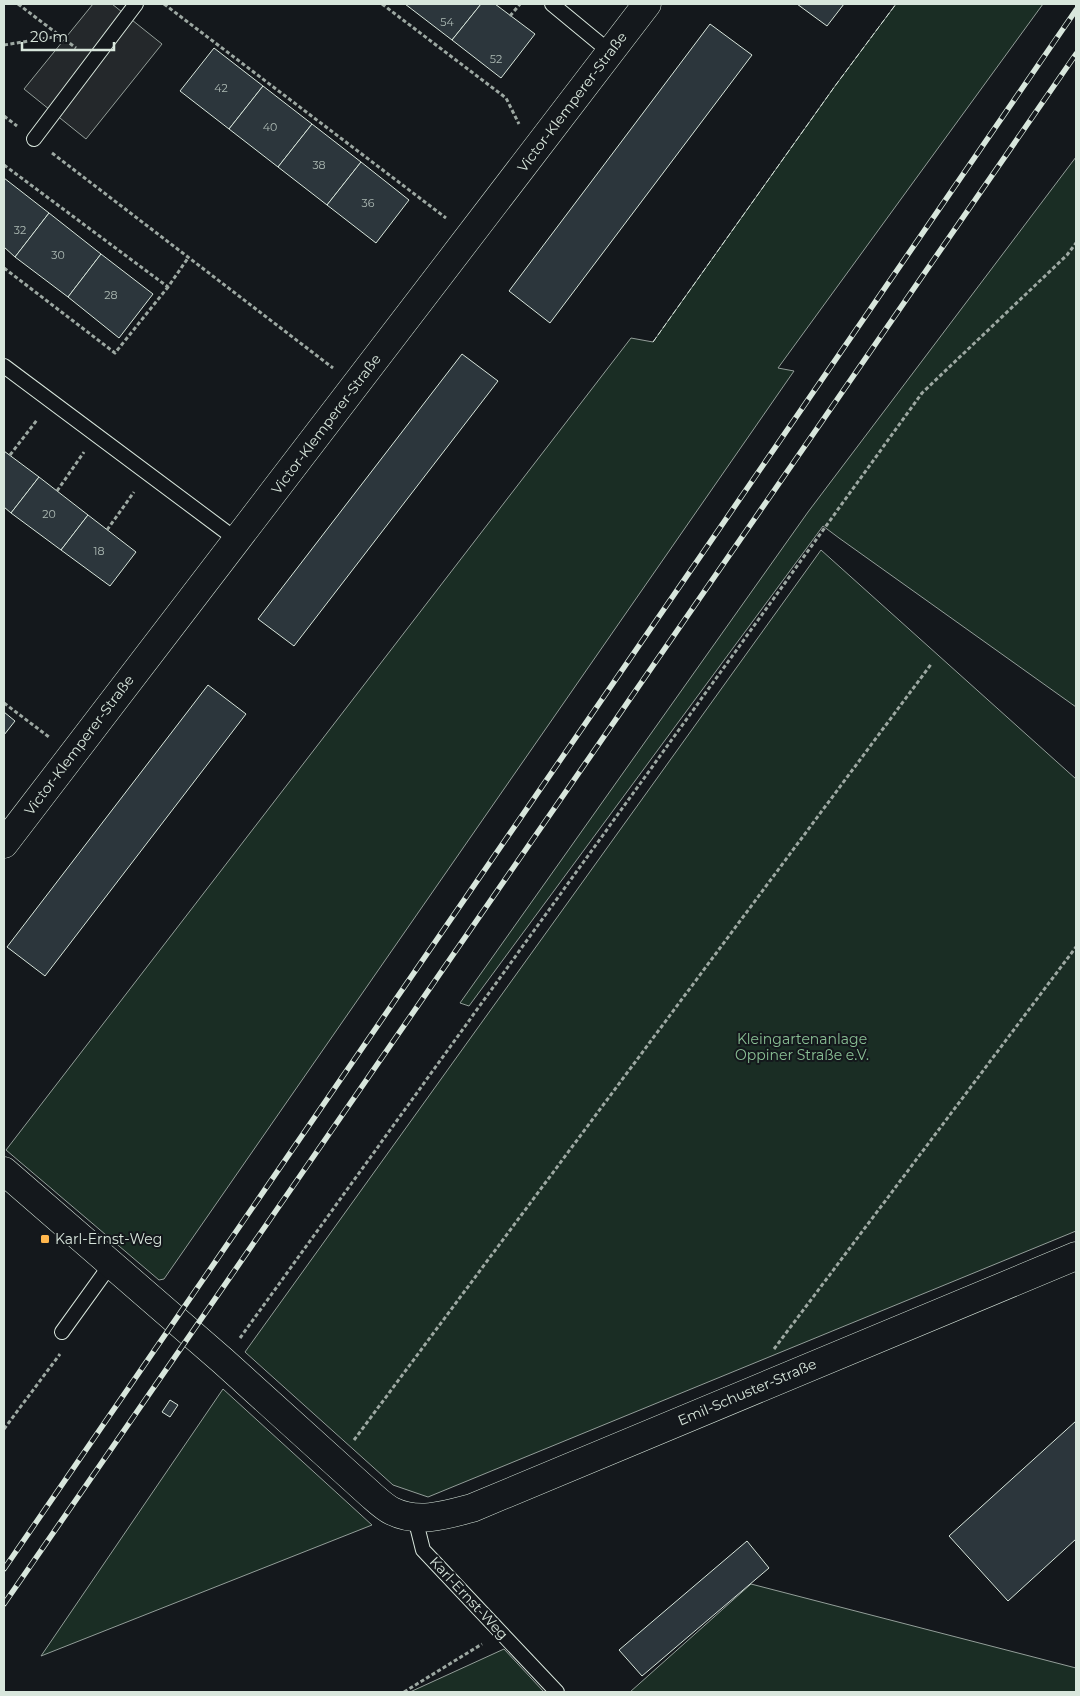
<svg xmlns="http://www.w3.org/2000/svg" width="1080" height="1696" viewBox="0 0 1080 1696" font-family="Montserrat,sans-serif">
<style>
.green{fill:#1a2d24;stroke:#939e99}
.parking{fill:#24282b;stroke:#939e99}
.building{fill:#2c363c;stroke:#d8e6dc}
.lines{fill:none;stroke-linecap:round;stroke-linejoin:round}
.service-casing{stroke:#d8e6dc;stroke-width:16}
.minor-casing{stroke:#d8e6dc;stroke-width:29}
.path{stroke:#9da8a2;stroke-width:3;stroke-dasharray:4 2.5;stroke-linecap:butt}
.service{stroke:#14181c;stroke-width:14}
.minor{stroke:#14181c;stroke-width:28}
.rail-casing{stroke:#d8e6dc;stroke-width:5.5}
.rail{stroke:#14181c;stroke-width:4;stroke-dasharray:11;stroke-linecap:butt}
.fence{stroke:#d8e6dc;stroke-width:1;stroke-dasharray:6 2.5;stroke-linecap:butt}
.poi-dot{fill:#ffb74d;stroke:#14181c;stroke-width:2}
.labels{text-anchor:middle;stroke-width:4;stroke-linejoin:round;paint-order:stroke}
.number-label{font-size:11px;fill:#adbab4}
.street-label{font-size:14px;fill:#d8e6dc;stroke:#14181c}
.park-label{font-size:14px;fill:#8ac095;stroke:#14181c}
.poi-label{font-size:14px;fill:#d8e6dc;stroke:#14181c;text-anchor:start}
</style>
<rect width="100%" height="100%" fill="#14181c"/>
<g class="green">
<polygon points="896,4 1043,4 778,368 794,371 164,1279 159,1280 6,1150 631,338 653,342 835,86"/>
<polygon points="1076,157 1076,707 839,538 823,526 469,1006 460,1003 808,512"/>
<polygon points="821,550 1076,779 1076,1231 428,1497 393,1485 245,1352"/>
<polygon points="223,1389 372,1525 41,1656"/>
<polygon points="751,1584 1076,1668 1076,1692 630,1692"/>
<polygon points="504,1649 544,1692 410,1692"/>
</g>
<polygon class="parking" points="93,4 112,4 162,44 86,139 24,89"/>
<g class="building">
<polygon points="405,4 481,4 452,40"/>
<polygon points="481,4 495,4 535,34 501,78 452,40"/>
<polygon points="797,4 844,4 827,26"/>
<polygon points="710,24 752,55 550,323 509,291"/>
<polygon points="214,48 263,86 229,129 180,91"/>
<polygon points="263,86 312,124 278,167 229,129"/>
<polygon points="312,124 361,162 327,205 278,167"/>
<polygon points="361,162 409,200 376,243 327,205"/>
<polygon points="4,178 49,213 15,257 4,247"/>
<polygon points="49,213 101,254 68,297 15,257"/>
<polygon points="101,254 153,294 119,338 68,297"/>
<polygon points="462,354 498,381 294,646 258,619"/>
<polygon points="4,451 39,477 11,513 4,507"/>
<polygon points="39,477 88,515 61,550 11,513"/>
<polygon points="88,515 136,552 110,586 61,550"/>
<polygon points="208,685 246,714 45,976 7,947"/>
<polygon points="4,712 15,721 4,735"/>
<polygon points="170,1400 178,1405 170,1417 162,1412"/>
<polygon points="1076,1421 1076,1539 1008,1601 949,1536"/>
<polygon points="747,1541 769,1568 642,1676 619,1650"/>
</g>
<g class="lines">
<defs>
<g id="service">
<polyline points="552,4 610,52"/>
<polyline points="34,139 136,4"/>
<polyline points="4,366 237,540"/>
<polyline points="62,1332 111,1264"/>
<polyline points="415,1518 423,1550 557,1692"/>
</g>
<g id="minor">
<polyline points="4,844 647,4"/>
<path d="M4,1171L223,1361L370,1494C377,1500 384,1507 392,1511C418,1524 446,1515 472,1508L1076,1256"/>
</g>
</defs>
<use href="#service" class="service-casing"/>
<use href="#minor" class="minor-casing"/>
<g class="path">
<polyline points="18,4 76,48"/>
<polyline points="164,4 446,218"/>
<polyline points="382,4 506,98 519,124"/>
<polyline points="510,16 520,4"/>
<polyline points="4,45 60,36"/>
<polyline points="4,116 17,126"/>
<polyline points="52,153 333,368"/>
<polyline points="4,165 168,287 188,258"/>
<polyline points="4,268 115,353 168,287"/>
<polyline points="10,455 37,420"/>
<polyline points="57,491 84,452"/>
<polyline points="107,530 134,492"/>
<polyline points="4,703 49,737"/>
<polyline points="240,1338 922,393 1067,255 1076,243"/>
<polyline points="774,1349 1076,947"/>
<polyline points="4,1429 60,1354"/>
<polyline points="354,1440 932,663"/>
<polyline points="404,1692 482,1644"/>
</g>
<use href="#service" class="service"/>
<use href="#minor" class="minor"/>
<defs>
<g id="rail">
<polyline points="4,1569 1076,10"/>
<polyline points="4,1604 1076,54"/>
</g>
</defs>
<use href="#rail" class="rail-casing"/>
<use href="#rail" class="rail"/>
<polyline class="fence" points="653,342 835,86 896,4"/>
</g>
<rect class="poi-dot" x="40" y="1234" width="10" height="10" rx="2.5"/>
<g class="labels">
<g class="number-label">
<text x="447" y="26">54</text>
<text x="496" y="63">52</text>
<text x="221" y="92">42</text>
<text x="270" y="131">40</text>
<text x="319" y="169">38</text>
<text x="368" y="207">36</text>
<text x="20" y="234">32</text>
<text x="58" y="259">30</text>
<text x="111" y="299">28</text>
<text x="49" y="518">20</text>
<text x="99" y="555">18</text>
</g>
<g class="street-label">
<text transform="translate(572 102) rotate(-53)" y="5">Victor-Klemperer-Straße</text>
<text transform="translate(326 424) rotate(-53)" y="5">Victor-Klemperer-Straße</text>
<text transform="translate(79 745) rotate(-53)" y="5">Victor-Klemperer-Straße</text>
<text transform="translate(747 1392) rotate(-23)" y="5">Emil-Schuster-Straße</text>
<text transform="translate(469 1598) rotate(47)" y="5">Karl-Ernst-Weg</text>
</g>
<g class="park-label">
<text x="802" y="1044">Kleingartenanlage<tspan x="802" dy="16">Oppiner Straße e.V.</tspan></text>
</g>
<g class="poi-label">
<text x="55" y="1244">Karl-Ernst-Weg</text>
</g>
</g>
<rect width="1080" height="1696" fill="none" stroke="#d8e6dc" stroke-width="10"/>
<path d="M22 42v8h92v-8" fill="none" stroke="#d8e6dc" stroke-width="2.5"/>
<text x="30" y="42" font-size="15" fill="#d8e6dc" stroke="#14181c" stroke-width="4" paint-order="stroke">20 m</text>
</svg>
